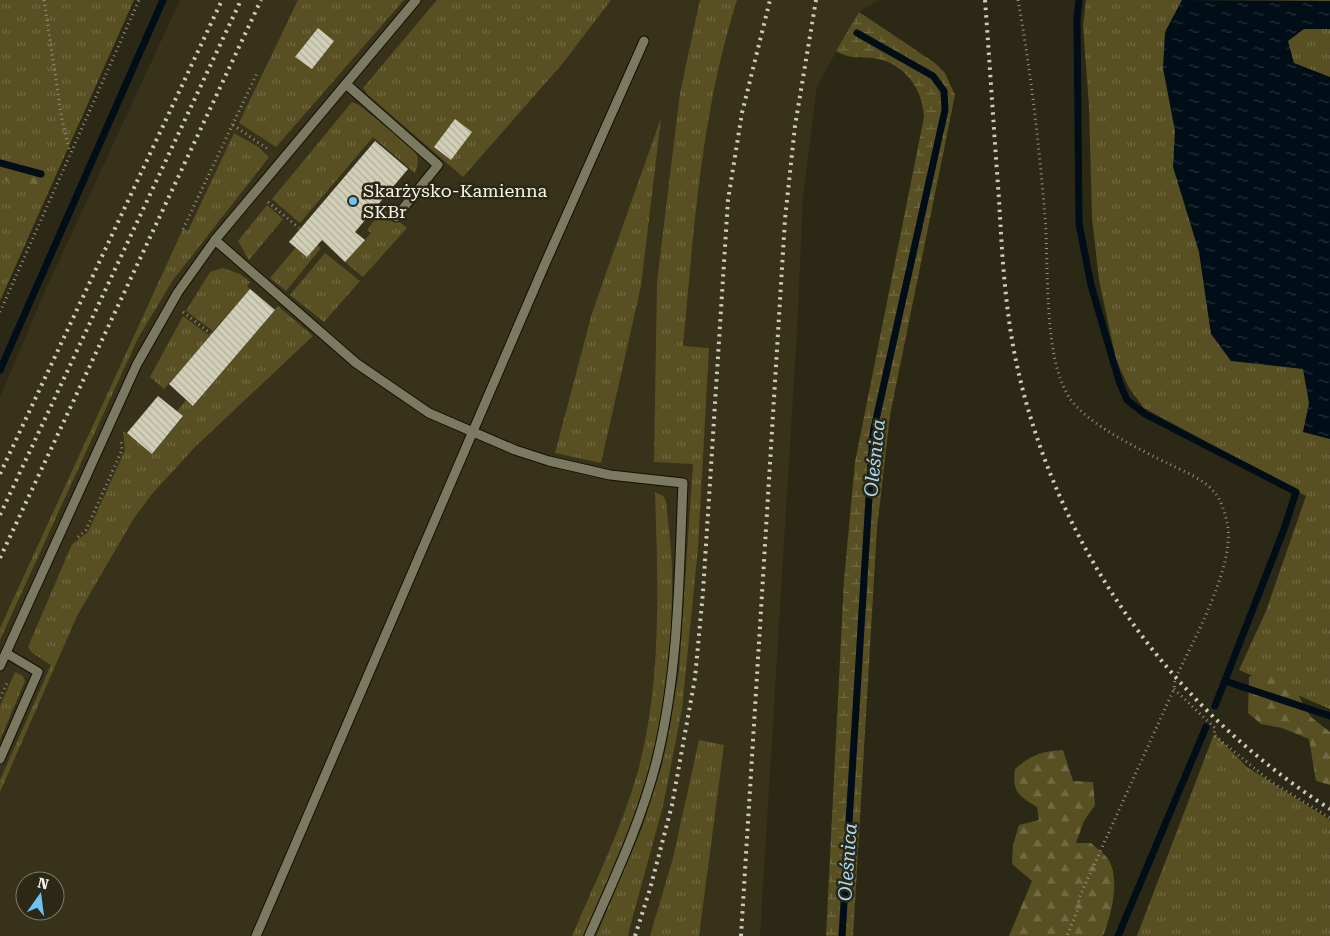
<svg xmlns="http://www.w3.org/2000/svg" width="1330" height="936" viewBox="0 0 1330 936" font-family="'Roboto Serif',serif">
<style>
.built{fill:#373219;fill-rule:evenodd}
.grass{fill:url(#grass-tufts)}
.forest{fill:url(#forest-firs)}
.wetland{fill:url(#wetland-marsh)}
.water{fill:url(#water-ripples)}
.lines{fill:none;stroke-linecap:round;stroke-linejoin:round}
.stream{stroke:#010e18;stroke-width:7}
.building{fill:url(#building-back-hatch)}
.service-casing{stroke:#131002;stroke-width:11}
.path{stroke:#959384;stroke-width:3;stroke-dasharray:1 4;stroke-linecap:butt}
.service{stroke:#7c7963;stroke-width:9}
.rail{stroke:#cdcabe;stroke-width:4;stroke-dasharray:2.5 5;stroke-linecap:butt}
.poi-dot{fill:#6fc2f4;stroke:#2b2815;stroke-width:2}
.labels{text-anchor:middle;stroke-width:5;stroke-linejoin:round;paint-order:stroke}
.poi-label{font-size:18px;fill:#f7f5ea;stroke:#2b2815;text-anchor:start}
.water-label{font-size:19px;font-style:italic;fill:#abdbfa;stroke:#2b2815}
</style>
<defs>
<pattern id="grass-tufts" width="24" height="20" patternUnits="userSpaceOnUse" patternTransform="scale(1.25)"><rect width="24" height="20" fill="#585023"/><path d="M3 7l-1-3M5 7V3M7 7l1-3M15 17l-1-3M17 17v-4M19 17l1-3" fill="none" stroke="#716a43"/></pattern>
<pattern id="forest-firs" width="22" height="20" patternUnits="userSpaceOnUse" patternTransform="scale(1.25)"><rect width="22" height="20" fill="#585023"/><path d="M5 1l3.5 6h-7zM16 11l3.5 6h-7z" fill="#716a43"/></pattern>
<pattern id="wetland-marsh" width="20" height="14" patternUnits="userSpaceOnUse" patternTransform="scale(1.25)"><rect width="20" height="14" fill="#585023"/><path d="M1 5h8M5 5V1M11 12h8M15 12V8" fill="none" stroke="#716a43"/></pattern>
<pattern id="water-ripples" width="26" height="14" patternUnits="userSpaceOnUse" patternTransform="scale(1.25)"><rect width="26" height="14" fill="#010e18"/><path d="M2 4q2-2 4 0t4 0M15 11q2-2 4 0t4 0" fill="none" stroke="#27323a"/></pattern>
<pattern id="building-back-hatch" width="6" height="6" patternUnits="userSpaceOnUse" patternTransform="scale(1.25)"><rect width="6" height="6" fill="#d2cfb8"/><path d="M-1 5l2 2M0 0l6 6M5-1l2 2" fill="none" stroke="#b0ae9c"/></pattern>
</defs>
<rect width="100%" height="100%" fill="#2b2815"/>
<path class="built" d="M180,0H879L859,12L817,86L803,197L797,331L760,936H0V397L45,291ZM25,881H55V911H25Z"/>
<g class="grass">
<polygon points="0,0 134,0 0,301"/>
<polygon points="298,0 404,0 276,147 239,123"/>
<polygon points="437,0 611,0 563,63 463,177 367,94 363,88"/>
<path d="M700,0H737C701,113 694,229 683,346L709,348L698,548L682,709L663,806L629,931L628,936H596L642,828L662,765L669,732L679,671L693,464L654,462L657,282L680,93Z"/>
<polygon points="1086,0 1330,0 1330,709 1239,670 1266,611 1306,496 1144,408 1129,388 1116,360 1099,280 1092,218 1089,106 1083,26"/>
<path d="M352,102L359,105L414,149C419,157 419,164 415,173L373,137L300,223L272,199Z"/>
<polygon points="661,118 641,286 601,463 555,453 592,313"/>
<polygon points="234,133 257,146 269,157 173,280 138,338 0,640 0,628 183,229 188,231"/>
<polygon points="267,205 283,219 249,260 238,241"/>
<polygon points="383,209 407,228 363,277 345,262 371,233 367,230"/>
<polygon points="317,245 321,248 286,291 270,278 296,247"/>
<polygon points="325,253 360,281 324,322 290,295"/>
<polygon points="223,268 240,274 250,282 247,286 250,289 213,331 186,311 210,272"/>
<polygon points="278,306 313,336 195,447 152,494 134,518 77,616 0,792 0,780 51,665 31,652 28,647 72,544 88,532 125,450 123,431 153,453 183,417 177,411 186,400 194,406"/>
<polygon points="183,316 210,336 164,389 150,377"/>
<path d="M655,492L663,496L666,501C668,524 672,549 672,572C673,639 666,710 647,775C631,830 606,883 583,936H572C595,882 622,828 638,771C662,681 658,584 655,492Z"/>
<polygon points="15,672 23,676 25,681 0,740 0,706"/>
<polygon points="1214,734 1247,767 1330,820 1330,936 1137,936"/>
<polygon points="699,740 724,745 699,936 650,936 673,858"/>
</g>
<g class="forest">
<polygon points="0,158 20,161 41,172 42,184 24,189 0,177"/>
<polygon points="1268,670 1285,672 1311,717 1330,732 1330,785 1316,781 1309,739 1282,728 1261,724 1248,713 1249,677"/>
<path d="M1063,750L1073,781L1093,782L1095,805L1084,821L1076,843H1091C1096,848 1104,853 1108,859C1121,879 1111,916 1103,936H1009L1032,881L1012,864L1013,845L1019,825L1039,820L1037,807C1018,795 1012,792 1015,769C1031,755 1042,751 1063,750Z"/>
</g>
<path class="wetland" d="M859,12L935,63L945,73L955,95L890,415L877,528L853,936H826L844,580L855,462L924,117C923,88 903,62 873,58C859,57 849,59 836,51Z"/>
<polygon class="water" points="1182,0 1330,1 1330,29 1304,29 1288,41 1294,63 1330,77 1330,439 1303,432 1309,403 1303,369 1231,361 1211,334 1199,252 1173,167 1175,131 1163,68 1165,32"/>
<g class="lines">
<g class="stream">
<polyline points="1079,0 1077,19 1079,224 1091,285 1119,381 1127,400 1145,414 1296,492 1283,532 1215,706"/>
<polyline points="0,163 41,174"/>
<polyline points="0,370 163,0"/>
<polyline points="1225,681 1330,716"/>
<polyline points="842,936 873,433 945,110 944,91 933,76 857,33"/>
<polyline points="1118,936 1206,727"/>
</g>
</g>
<g class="building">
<polygon points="318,28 334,41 312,69 295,57"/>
<polygon points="455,119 472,132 451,160 434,147"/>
<polygon points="375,141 408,169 355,232 365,240 345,262 322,240 307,257 289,242"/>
<polygon points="250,289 275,310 193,406 169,384"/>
<polygon points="158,396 183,416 152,454 127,433"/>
</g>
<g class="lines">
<defs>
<g id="service">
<polyline points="346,84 438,165 396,217"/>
<path d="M215,240L356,363L429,413L515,450L549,461L610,475L683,483C679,574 679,666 658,755C643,818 615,877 589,936"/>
<polyline points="0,666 137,364 178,292 215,240 416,0"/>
<polyline points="0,759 38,672 6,653"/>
<polyline points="256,936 544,266 644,41"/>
</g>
</defs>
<use href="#service" class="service-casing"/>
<g class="path">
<polyline points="44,0 62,120 70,152"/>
<path d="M1018,0C1031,72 1039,144 1045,217C1049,266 1043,357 1069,397C1086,424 1141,450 1169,464C1185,472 1204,479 1215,493C1221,499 1225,514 1227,522C1237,562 1193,642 1175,679L1174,689L1079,898L1078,909L1067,936"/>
<polyline points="233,125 269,150"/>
<polyline points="268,202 299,228"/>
<polyline points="183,229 258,71"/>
<polyline points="0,312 139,0"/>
<polyline points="183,312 211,334"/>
<polyline points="78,537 86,530 122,450 121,440"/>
<polyline points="1174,689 1215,728 1214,735 1270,781 1330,818"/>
<polyline points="0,698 8,681"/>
</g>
<use href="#service" class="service"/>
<g class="rail">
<path d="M985,0C990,67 994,133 999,199C1002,254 1005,308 1016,361C1056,548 1170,707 1330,809"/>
<polyline points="0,474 222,0"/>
<polyline points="0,515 241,0"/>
<polyline points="0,558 261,0"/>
<polyline points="635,936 650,889 672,805 695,678 703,592 728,200 742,113 770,0"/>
<polyline points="741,936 785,219 795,126 816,0"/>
</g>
</g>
<circle class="poi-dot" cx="353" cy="201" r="5"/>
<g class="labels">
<g class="poi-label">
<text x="363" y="197">Skarżysko-Kamienna<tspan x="363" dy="21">SKBr</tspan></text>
</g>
<g class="water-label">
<text transform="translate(874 458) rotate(-84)" y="7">Oleśnica</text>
<text transform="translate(847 862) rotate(-86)" y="7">Oleśnica</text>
</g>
</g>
<g transform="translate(40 896) rotate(14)"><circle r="24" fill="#2b2815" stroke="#7d7a6a"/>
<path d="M0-4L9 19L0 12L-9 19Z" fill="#6fc2f4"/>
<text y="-8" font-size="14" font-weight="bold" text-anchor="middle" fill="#f7f5ea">N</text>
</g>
</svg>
